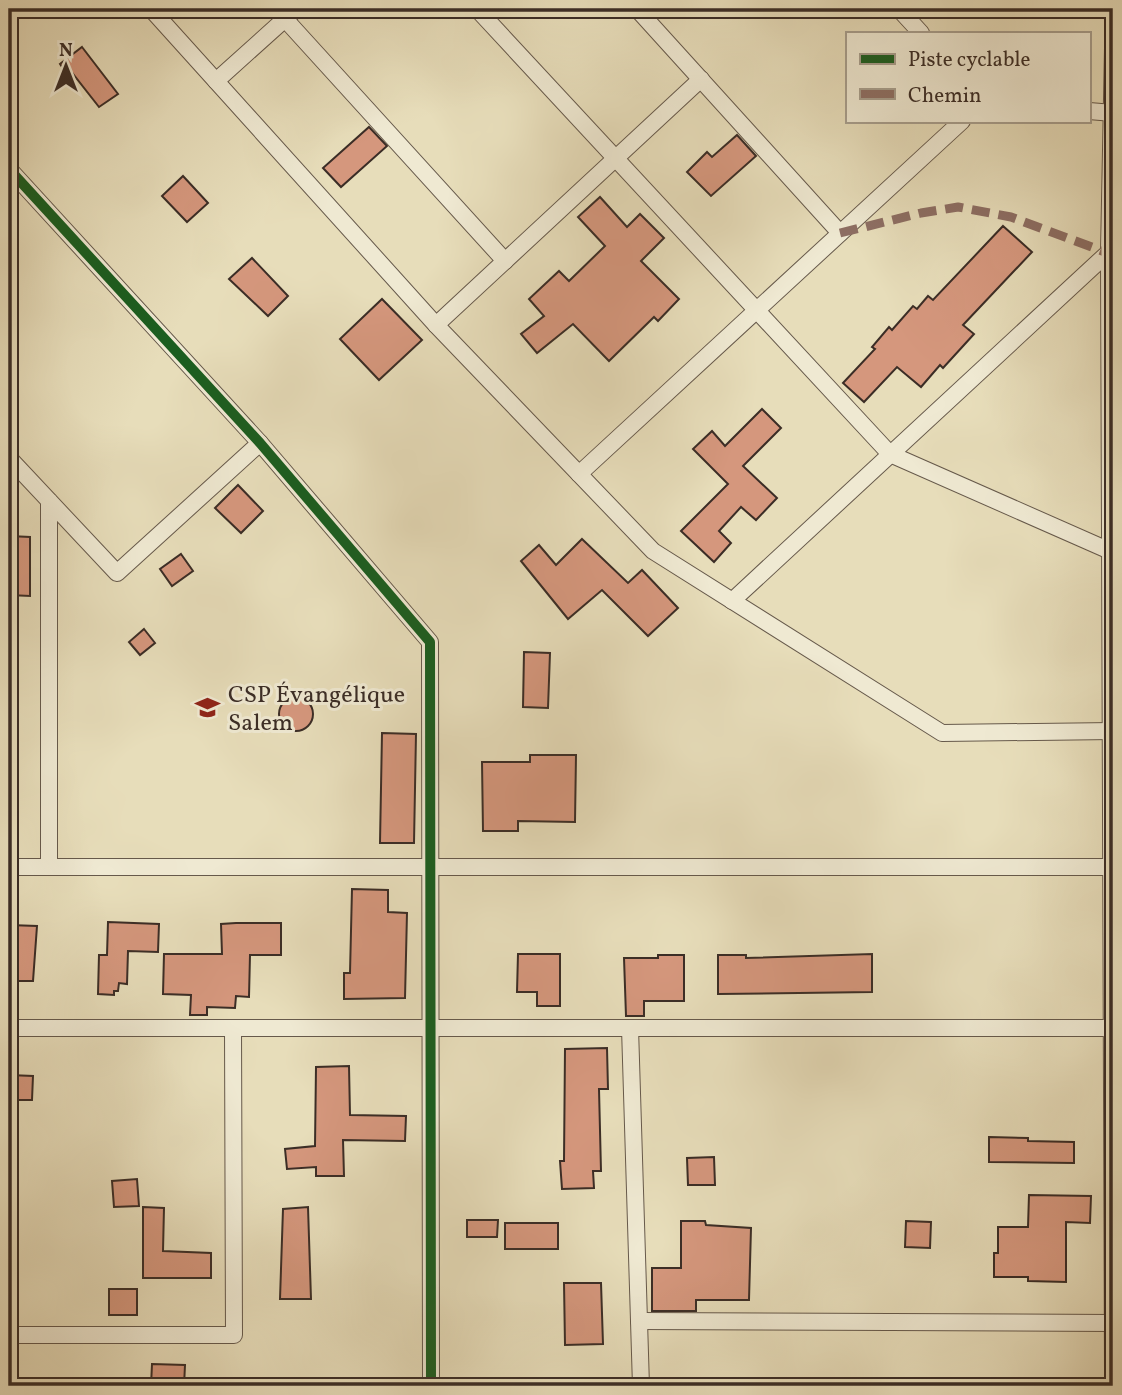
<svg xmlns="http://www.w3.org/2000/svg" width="1122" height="1395" viewBox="0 0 1122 1395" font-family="Vollkorn,serif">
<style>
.building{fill:#d5977d;stroke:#3b2d26;stroke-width:2}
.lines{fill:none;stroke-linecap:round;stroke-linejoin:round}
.street-casing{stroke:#66594b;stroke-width:18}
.street{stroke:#efe9d2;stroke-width:16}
.quiet{stroke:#8d6e63;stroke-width:9;stroke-dasharray:18 9;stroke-linecap:butt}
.cycleway-casing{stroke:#efe9d2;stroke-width:15}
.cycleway{stroke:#1b5e20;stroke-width:10}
.labels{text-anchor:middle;stroke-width:6;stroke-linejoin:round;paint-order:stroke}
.poi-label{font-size:24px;fill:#3b2d26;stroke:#efe9d2;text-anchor:start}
</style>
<rect width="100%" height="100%" fill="#e7ddba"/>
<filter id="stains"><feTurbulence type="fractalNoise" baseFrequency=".00286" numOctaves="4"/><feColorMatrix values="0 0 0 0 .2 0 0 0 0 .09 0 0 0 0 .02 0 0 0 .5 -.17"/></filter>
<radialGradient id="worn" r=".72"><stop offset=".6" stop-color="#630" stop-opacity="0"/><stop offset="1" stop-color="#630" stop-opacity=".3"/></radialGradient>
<g class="building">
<polygon points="82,47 118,94 99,107 73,74 69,77 60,64"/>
<polygon points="369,127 387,146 341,187 323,168"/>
<polygon points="737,135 756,156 711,196 687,172 707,152 712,157"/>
<polygon points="183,176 208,203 187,222 162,196"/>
<polygon points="600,197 627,227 640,214 664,238 641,261 679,299 658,321 654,317 609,361 573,324 537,353 521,334 544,316 529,299 559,271 569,281 605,246 578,217"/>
<polygon points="1003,226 1032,252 963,325 974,334 943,368 940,365 921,387 897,367 864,402 843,383 875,349 872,347 889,327 892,330 913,306 917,309 928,296 933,300"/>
<polygon points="252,258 288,296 268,316 229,279"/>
<polygon points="382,299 422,340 379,380 340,339"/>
<polygon points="762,409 781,428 743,466 777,498 756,520 741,507 719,531 731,543 714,562 681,531 728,484 693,449 712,431 725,446"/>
<polygon points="238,485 263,511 241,533 215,508"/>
<polygon points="9,536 30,537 30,596 9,595"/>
<polygon points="582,539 628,583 642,570 678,608 648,636 602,590 568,619 521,561 539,545 556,565"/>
<polygon points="181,554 193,571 172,586 160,569"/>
<polygon points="144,629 155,643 140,655 129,642"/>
<polygon points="524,652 550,653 548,708 523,707"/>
<circle cx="296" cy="714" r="17"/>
<polygon points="382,733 416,734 414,843 380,843"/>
<polygon points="530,755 576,755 575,822 518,821 518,831 483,831 482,762 530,762"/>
<polygon points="352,889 388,890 388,912 407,913 405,998 344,999 344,973 350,973"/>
<polygon points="108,922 159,924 158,952 128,951 127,984 119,983 118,991 114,991 114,995 98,994 99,955 107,955"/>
<polygon points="236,923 281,923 281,955 250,955 249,997 236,996 235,1008 207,1007 207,1015 190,1015 191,995 163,994 164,954 222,954 221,924"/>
<polygon points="9,925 37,926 33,981 9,981"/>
<polygon points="518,954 560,954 560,1006 537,1006 537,992 517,992"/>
<polygon points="872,954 872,992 718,994 718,955 746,955 746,958"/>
<polygon points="658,955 684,955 684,1001 644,1001 644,1016 626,1016 624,958 658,958"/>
<polygon points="607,1048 608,1089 599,1089 601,1171 593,1171 594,1188 562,1189 560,1161 564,1161 565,1049"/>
<polygon points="349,1066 350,1115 406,1116 405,1141 343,1140 344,1176 316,1176 316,1167 287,1169 285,1149 315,1146 316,1067"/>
<polygon points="9,1075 33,1076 32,1100 9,1100"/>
<polygon points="989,1137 1028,1138 1028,1141 1074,1142 1074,1163 989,1162"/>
<polygon points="714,1157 715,1185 688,1185 687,1158"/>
<polygon points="137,1179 139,1206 114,1207 112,1181"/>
<polygon points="1029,1195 1091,1196 1090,1223 1066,1222 1066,1282 1028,1281 1028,1277 994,1277 994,1253 998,1253 998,1227 1028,1227"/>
<polygon points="143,1207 164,1208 163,1251 211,1253 211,1278 143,1278"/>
<polygon points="308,1207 311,1299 280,1299 283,1209"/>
<polygon points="467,1220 498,1220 497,1237 467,1237"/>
<polygon points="681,1221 705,1221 706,1225 751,1228 749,1300 696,1300 696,1311 652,1311 652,1268 681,1268"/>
<polygon points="906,1221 931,1222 930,1248 905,1247"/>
<rect x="505" y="1223" width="53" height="26"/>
<polygon points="564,1283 601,1283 603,1344 565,1345"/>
<rect x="109" y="1289" width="28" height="26"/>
<polygon points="152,1364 185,1365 184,1386 151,1386"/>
</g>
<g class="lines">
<defs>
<g id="street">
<polyline points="151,9 436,325 653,551 942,733 1113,731"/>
<polyline points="477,9 890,454 1110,551"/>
<polyline points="637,9 840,233"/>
<polyline points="899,9 921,33"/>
<polyline points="285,19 505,261"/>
<polyline points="1113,48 1109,252 1113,1368"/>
<polyline points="216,81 296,9"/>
<polyline points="1089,111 1113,113"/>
<polyline points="9,169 260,443 430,642 431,1386"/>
<polyline points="436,325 701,79"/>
<polyline points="9,458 117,573 260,443"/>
<polyline points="579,474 962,121"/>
<polyline points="49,501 49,867"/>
<polyline points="732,601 1109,252"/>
<polyline points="9,867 1113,867"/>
<polyline points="9,1028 1113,1028"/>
<polyline points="630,1028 641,1386"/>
<polyline points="639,1321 1113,1323"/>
<polyline points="9,1335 234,1335 233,1028"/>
</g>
</defs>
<use href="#street" class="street-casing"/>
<use href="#street" class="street"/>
<polyline class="quiet" points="840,233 921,213 958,207 1011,217 1113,255"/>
<defs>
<g id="cycleway">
<polyline points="1113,48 1109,252 1113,1368"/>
<polyline points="9,169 260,443 430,642 431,1386"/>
</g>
</defs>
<use href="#cycleway" class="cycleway-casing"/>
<use href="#cycleway" class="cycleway"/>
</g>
<defs>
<symbol id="school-bare" viewBox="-9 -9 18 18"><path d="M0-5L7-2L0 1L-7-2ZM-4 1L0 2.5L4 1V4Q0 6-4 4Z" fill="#8f2418" stroke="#efe9d2" stroke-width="2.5" paint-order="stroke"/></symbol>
</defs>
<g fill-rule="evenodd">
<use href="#school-bare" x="190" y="690" width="35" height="35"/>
</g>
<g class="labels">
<g class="poi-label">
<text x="228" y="702">CSP Évangélique<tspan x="228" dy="28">Salem</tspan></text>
</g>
</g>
<rect width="1122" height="1395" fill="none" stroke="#e7ddba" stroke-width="35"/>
<rect x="10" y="10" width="1101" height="1374" fill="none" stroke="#3b2d26" stroke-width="3.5"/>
<rect x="18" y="18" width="1087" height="1360" fill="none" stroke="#3b2d26" stroke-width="2"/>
<rect x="846" y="32" width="245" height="91" fill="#efe9d2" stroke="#a79e8d" stroke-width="2"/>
<rect x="860" y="54" width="35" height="10" fill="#1b5e20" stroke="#a79e8d" stroke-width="2"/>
<text x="908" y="66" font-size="21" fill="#3b2d26">Piste cyclable</text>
<rect x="860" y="89" width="35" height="10" fill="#8d6e63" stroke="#a79e8d" stroke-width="2"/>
<text x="908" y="102" font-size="21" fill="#3b2d26">Chemin</text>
<g transform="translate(66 66)" stroke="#efe9d2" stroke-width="5" paint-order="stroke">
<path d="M0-5L12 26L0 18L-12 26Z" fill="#3b2d26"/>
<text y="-10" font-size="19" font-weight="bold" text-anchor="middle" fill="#3b2d26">N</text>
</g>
<rect width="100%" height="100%" filter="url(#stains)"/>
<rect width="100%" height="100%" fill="url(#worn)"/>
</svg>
